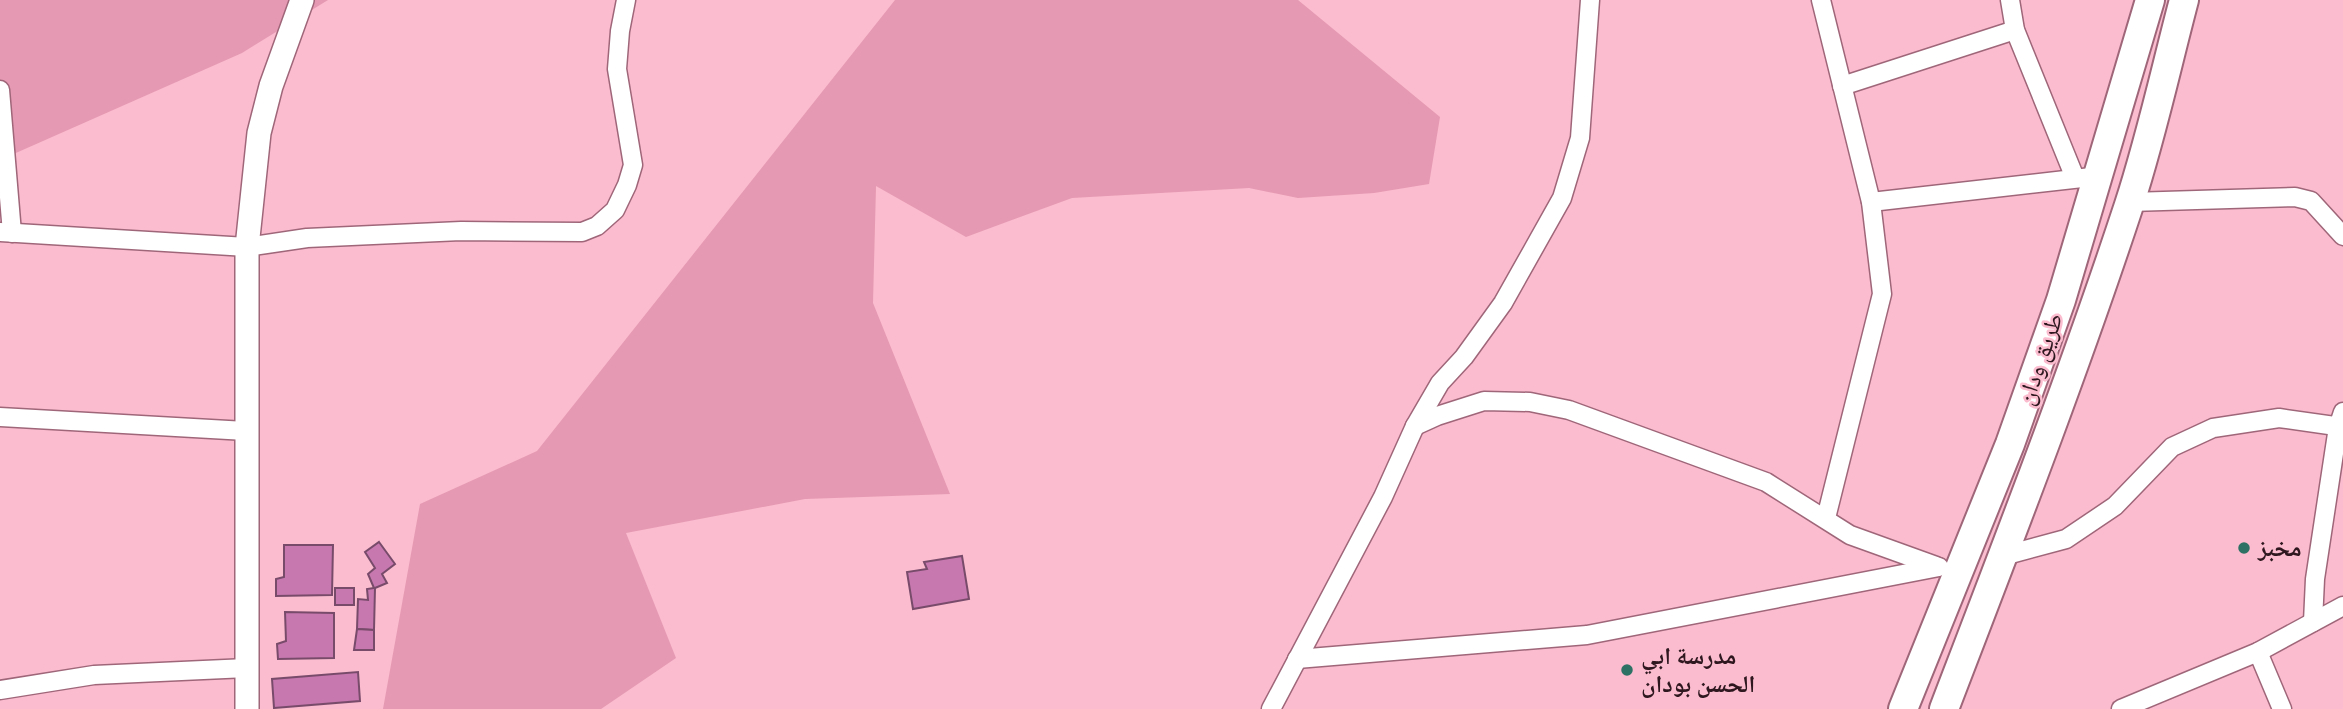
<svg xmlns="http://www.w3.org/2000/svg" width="2343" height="709" viewBox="0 0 2343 709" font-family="Cabin,'Noto Naskh Arabic',sans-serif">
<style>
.green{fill:#e599b2}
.building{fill:#c678af;stroke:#794b6b;stroke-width:2}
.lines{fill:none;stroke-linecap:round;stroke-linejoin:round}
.minor-casing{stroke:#9f6679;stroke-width:21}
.tertiary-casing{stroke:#9f6679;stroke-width:26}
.primary-casing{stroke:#9f6679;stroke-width:32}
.minor{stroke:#fff;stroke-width:18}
.tertiary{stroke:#fff;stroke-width:23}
.primary{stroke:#fff;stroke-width:28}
.poi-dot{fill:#2d7164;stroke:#fbbccf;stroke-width:2.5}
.labels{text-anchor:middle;stroke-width:5;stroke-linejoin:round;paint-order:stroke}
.street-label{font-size:24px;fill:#2e171f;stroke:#fbbccf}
.poi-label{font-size:24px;font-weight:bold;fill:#2e171f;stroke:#fbbccf;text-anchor:start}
</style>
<rect width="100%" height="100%" fill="#fbbccf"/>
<g class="green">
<polygon points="0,0 328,0 242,53 0,160"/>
<polygon points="895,0 1298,0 1440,117 1429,184 1374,193 1298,198 1249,188 1072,198 966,237 876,186 873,303 950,494 805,499 626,533 676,658 601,709 383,709 420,504 537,451"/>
</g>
<g class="building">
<polygon points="379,542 395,564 382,574 387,583 375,588 374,630 357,629 358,599 368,600 367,589 374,588 368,574 375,568 365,552"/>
<polygon points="284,545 333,545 332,595 276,596 276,579 284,577"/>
<polygon points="962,556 969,599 913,609 907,572 927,569 924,562"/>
<rect x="335" y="588" width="19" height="17"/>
<polygon points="285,612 334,613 334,658 278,659 277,644 286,641"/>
<polygon points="357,629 374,630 374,650 354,650"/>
<polygon points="358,672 360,701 274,708 272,679"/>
</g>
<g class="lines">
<defs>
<g id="minor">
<polyline points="1821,0 1871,202 1882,294 1826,518"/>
<polyline points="2010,0 2015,30 2075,178"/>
<polyline points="1842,86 2015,30"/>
<polyline points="0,90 12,233"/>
<polyline points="1871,202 2100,176"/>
<polyline points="2130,202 2295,197 2311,201 2343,236"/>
<polyline points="0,232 247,247 307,238 461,231 582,232 597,226 615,210 627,185 633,165 617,69 620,31 626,0"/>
<polyline points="0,417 246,431"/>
<polyline points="1415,426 1437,416 1484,401 1530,402 1569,410 1766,482 1850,535 1936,566"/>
<polyline points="2003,556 2066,539 2115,506 2172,447 2213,428 2279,418 2343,427"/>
<polyline points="2313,622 2315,579 2338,427 2343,412"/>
<polyline points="2258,652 2282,709"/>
<polyline points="1297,659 1587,635 1939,567"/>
<polyline points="0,690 94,675 247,668"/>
<polyline points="1271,709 1383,497 1415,426 1440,383 1464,357 1503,303 1562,198 1580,138 1590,0"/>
<polyline points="2121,709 2258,652 2343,606"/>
</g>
<polyline id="tertiary" points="247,709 247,247 259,133 271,86 302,0"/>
<g id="primary">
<polyline points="1903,709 2010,444 2061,300 2150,0"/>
<path d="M1944,709C2008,542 2073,375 2129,205C2151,138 2166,68 2184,0"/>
</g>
</defs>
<use href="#minor" class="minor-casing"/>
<use href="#tertiary" class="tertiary-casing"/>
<use href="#primary" class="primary-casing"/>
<use href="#minor" class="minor"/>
<use href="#tertiary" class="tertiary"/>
<use href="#primary" class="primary"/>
</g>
<g class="poi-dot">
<circle cx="2244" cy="548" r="7"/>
<circle cx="1627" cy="670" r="7"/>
</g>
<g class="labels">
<g class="street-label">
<text transform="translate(2040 359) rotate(-71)" y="8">طريق ودان</text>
</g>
<g class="poi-label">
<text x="2258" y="556">مخبز</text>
<text x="1641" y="664">مدرسة ابي<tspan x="1641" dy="28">الحسن بودان</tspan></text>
</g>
</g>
</svg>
